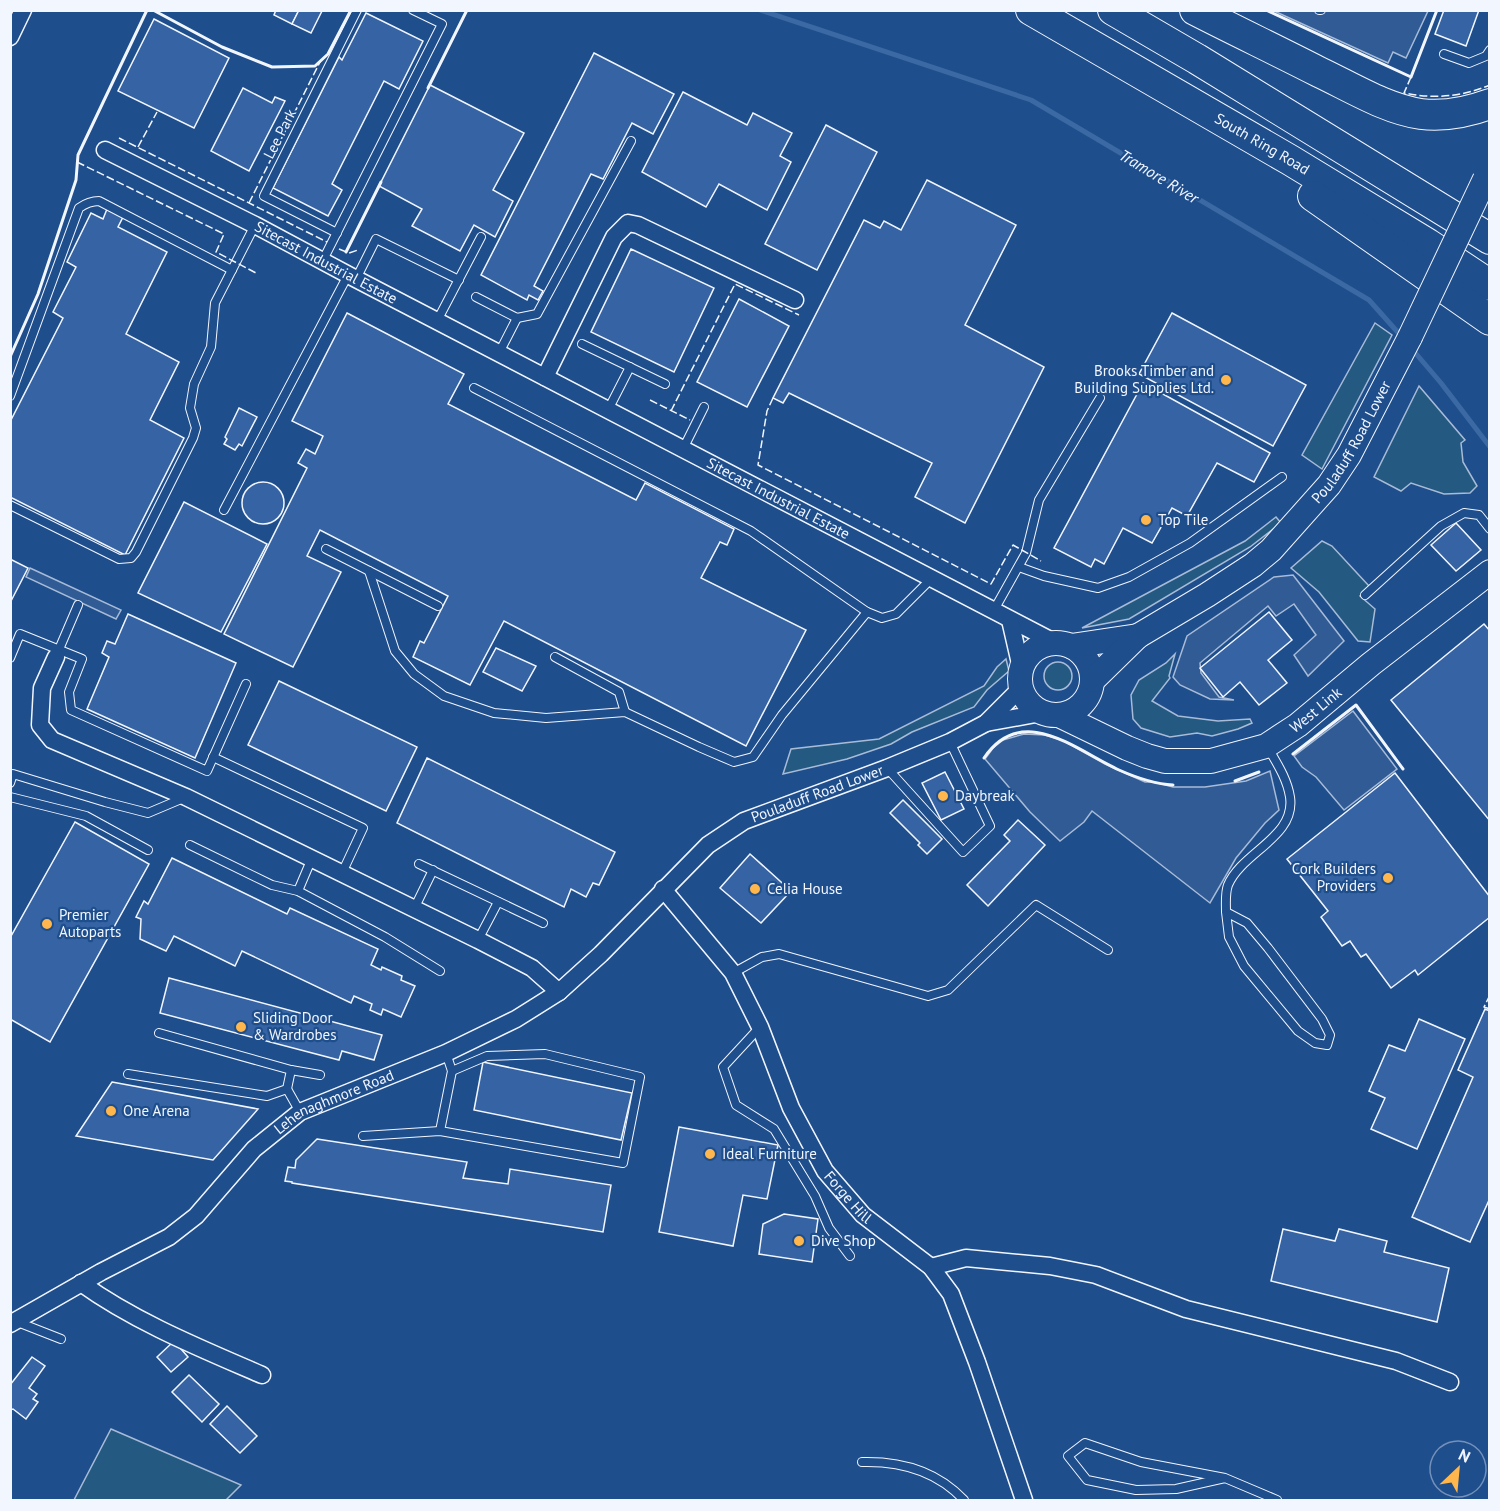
<svg xmlns="http://www.w3.org/2000/svg" width="1500" height="1511" viewBox="0 0 1500 1511" font-family="'PT Sans',sans-serif">
<style>
.green{fill:#245a82;stroke:#a8bbd7;stroke-width:1.5}
.parking{fill:#305b95;stroke:#a8bbd7;stroke-width:1.5}
.lines{fill:none;stroke-linecap:round;stroke-linejoin:round}
.stream{stroke:#3b69a3;stroke-width:5}
.building{fill:#3563a3;stroke:#f2f6ff;stroke-width:1.5}
.lane-casing{stroke:#f2f6ff;stroke-width:10}
.street-casing{stroke:#f2f6ff;stroke-width:19}
.secondary-casing{stroke:#f2f6ff;stroke-width:26}
.highway-casing{stroke:#f2f6ff;stroke-width:32}
.lane{stroke:#1f4e8c;stroke-width:8}
.street{stroke:#1f4e8c;stroke-width:16}
.secondary{stroke:#1f4e8c;stroke-width:24}
.highway{stroke:#1f4e8c;stroke-width:30}
.secondary-bridge-casing{stroke:#f2f6ff;stroke-width:26;stroke-linecap:butt}
.secondary-bridge{stroke:#1f4e8c;stroke-width:24}
.fence{stroke:#f2f6ff;stroke-width:1.5;stroke-dasharray:8 3;stroke-linecap:butt}
.wall{stroke:#f2f6ff;stroke-width:3}
.poi-dot{fill:#ffb74d;stroke:#1f4e8c;stroke-width:2}
.labels{text-anchor:middle;stroke-width:4.5;stroke-linejoin:round;paint-order:stroke}
.street-label{font-size:15px;fill:#f2f6ff;stroke:#1f4e8c}
.poi-label{font-size:15px;fill:#f2f6ff;stroke:#1f4e8c;text-anchor:start}
.water-label{font-size:16px;font-style:italic;fill:#f2f6ff;stroke:#1f4e8c}
</style>
<rect width="100%" height="100%" fill="#1f4e8c"/>
<g class="green">
<polygon points="1375,323 1392,335 1322,469 1302,455"/>
<polygon points="1419,386 1465,440 1461,443 1463,462 1477,486 1470,493 1444,494 1411,483 1401,491 1374,477"/>
<polygon points="1276,517 1281,523 1250,547 1129,619 1082,628 1245,541"/>
<polygon points="1322,541 1332,546 1369,586 1360,596 1375,609 1370,642 1358,641 1319,592 1291,568"/>
<polygon points="1175,654 1169,676 1170,678 1152,701 1178,716 1218,721 1250,719 1252,723 1238,729 1212,736 1197,733 1170,737 1141,728 1133,719 1131,695 1139,680 1166,663"/>
<polygon points="1006,659 1009,671 987,690 974,707 912,732 891,744 847,759 783,774 791,749 879,739 984,686 997,667"/>
<circle cx="1058" cy="676" r="14"/>
<polygon points="111,1429 241,1485 226,1500 74,1500"/>
</g>
<g class="parking">
<polygon points="1274,11 1428,11 1406,58 1393,52 1388,63"/>
<polygon points="30,568 121,610 116,619 26,577"/>
<polygon points="1293,575 1344,641 1308,676 1294,655 1316,635 1294,604 1276,616 1268,606 1200,663 1201,673 1219,697 1234,700 1210,699 1180,685 1173,677 1187,636 1274,577"/>
<polygon points="1353,711 1397,769 1344,810 1316,777 1302,767 1294,756"/>
<polygon points="1024,734 1045,735 1062,740 1105,764 1145,782 1154,782 1173,787 1205,787 1246,781 1270,771 1279,810 1265,823 1236,858 1210,903 1092,811 1084,822 1060,841 1030,812 985,759 993,748 1003,740"/>
</g>
<g class="lines">
<g class="stream">
<polyline points="760,10 1031,100 1369,300 1402,337"/>
<polyline points="1412,349 1441,383 1490,447"/>
</g>
</g>
<g class="building">
<polygon points="276,10 299,10 292,24 274,15"/>
<polygon points="299,10 322,11 311,33 292,24"/>
<polygon points="1444,10 1479,10 1466,46 1435,34"/>
<polygon points="366,13 423,41 399,89 384,81 332,184 342,190 328,216 273,188 339,57 342,60"/>
<polygon points="154,19 229,58 194,128 118,91"/>
<polygon points="594,53 674,94 653,134 632,123 603,179 591,174 534,286 543,291 538,300 529,295 527,300 481,275"/>
<polygon points="430,85 524,133 493,190 513,201 495,237 474,225 460,251 412,226 422,209 379,186"/>
<polygon points="243,88 272,103 275,97 285,101 249,171 211,151"/>
<polygon points="683,92 747,125 753,113 792,133 780,156 791,162 767,210 719,184 706,207 642,172"/>
<polygon points="826,125 877,152 817,270 765,244"/>
<polygon points="927,180 1016,225 965,325 1044,367 965,523 915,497 932,463 789,393 783,403 773,398 864,220 880,228 884,221 901,230"/>
<polygon points="107,209 123,217 118,227 167,252 126,334 179,362 150,420 184,438 125,555 10,497 10,422 63,318 53,312 76,267 67,262 91,213 103,219"/>
<polygon points="631,249 714,288 674,372 591,332"/>
<polygon points="739,299 789,326 747,407 697,382"/>
<polygon points="347,313 464,374 448,404 636,500 645,483 734,529 727,545 720,542 701,578 806,630 746,746 504,621 470,685 413,657 420,641 424,643 448,596 320,530 307,556 341,572 293,667 224,634 307,468 298,463 306,449 315,454 323,436 292,421"/>
<polygon points="1172,313 1306,385 1273,446 1139,374"/>
<polygon points="1143,383 1270,453 1254,482 1217,463 1187,516 1172,508 1152,543 1123,528 1104,564 1095,559 1091,567 1054,548"/>
<polygon points="239,408 257,417 242,446 239,444 235,450 224,444 227,439 225,437"/>
<circle cx="263" cy="503" r="21"/>
<polygon points="184,502 267,544 221,632 138,593"/>
<polygon points="1456,523 1481,550 1456,571 1431,545"/>
<polygon points="10,559 28,568 10,603"/>
<polygon points="1269,612 1292,640 1268,660 1287,683 1259,705 1240,682 1223,697 1200,668"/>
<polygon points="128,614 236,663 195,758 87,709 109,657 102,653 107,641 115,644"/>
<polygon points="1484,624 1490,631 1490,821 1391,700"/>
<polygon points="496,648 536,666 522,691 483,672"/>
<polygon points="279,681 417,747 386,811 248,745"/>
<polygon points="427,758 615,852 599,885 593,883 586,897 571,889 564,907 397,823"/>
<polygon points="945,772 964,809 941,820 922,783"/>
<polygon points="1395,773 1490,897 1490,917 1418,975 1415,970 1391,988 1366,954 1361,957 1350,941 1342,946 1321,917 1328,911 1287,859"/>
<polygon points="903,800 942,839 927,854 918,845 920,843 890,813"/>
<polygon points="1018,820 1045,845 988,906 967,885 1010,841 1004,835"/>
<polygon points="75,822 149,864 50,1042 10,1019 10,938"/>
<polygon points="750,854 791,891 761,923 720,888"/>
<polygon points="172,858 287,914 290,908 378,949 371,965 381,970 382,967 402,976 401,980 415,986 401,1017 383,1009 381,1015 370,1010 372,1004 354,996 351,1003 242,951 235,966 174,936 166,951 140,939 141,919 136,917 144,901 148,904"/>
<polygon points="169,978 382,1035 374,1060 342,1051 339,1060 160,1013"/>
<polygon points="1485,1009 1490,1011 1490,1198 1470,1242 1412,1217 1473,1077 1458,1070"/>
<polygon points="1419,1019 1465,1039 1417,1149 1371,1129 1385,1098 1369,1091 1389,1045 1405,1051"/>
<polygon points="483,1062 632,1093 621,1140 474,1110"/>
<polygon points="112,1082 258,1109 213,1160 76,1136"/>
<polygon points="679,1127 778,1145 767,1199 743,1195 733,1246 659,1232"/>
<polygon points="317,1139 467,1162 463,1178 508,1184 510,1169 611,1185 603,1232 292,1183 292,1182 285,1181 288,1167 295,1168 296,1160"/>
<polygon points="784,1214 818,1219 812,1262 759,1254 763,1224"/>
<polygon points="1283,1229 1335,1241 1339,1229 1387,1241 1384,1252 1449,1268 1437,1322 1271,1281"/>
<polygon points="174,1341 188,1357 171,1372 157,1357"/>
<polygon points="32,1357 45,1366 29,1388 37,1394 33,1399 38,1402 26,1419 13,1409 10,1410 10,1385"/>
<polygon points="189,1375 219,1404 202,1422 172,1392"/>
<polygon points="227,1406 257,1436 240,1453 210,1424"/>
</g>
<g class="lines">
<defs>
<g id="lane">
<polyline points="1319,10 1321,10"/>
<polyline points="1444,54 1469,63 1486,56 1490,50"/>
<polyline points="337,233 264,196 357,10"/>
<polyline points="323,260 442,24 413,10"/>
<polyline points="356,279 376,239 459,280"/>
<polyline points="476,297 517,318 537,314 631,141"/>
<polyline points="437,321 481,237"/>
<polyline points="582,344 665,384"/>
<polyline points="499,353 517,318"/>
<polyline points="474,388 751,531 867,612 882,618 896,614 932,578"/>
<path d="M10,396L79,208C86,203 91,201 99,201L232,270"/>
<polyline points="608,410 630,367"/>
<polyline points="683,449 704,407"/>
<polyline points="10,505 119,559 131,558 136,552 193,438 196,428 190,408 194,384 211,347 215,303 255,225"/>
<polyline points="224,510 348,275"/>
<polyline points="326,549 438,606"/>
<polyline points="1019,567 1044,576 1098,588 1129,577 1190,543 1282,477"/>
<polyline points="369,571 395,651 414,674 444,696 494,713 546,718 625,712 699,747 734,762 753,757 782,715 867,612"/>
<polyline points="1365,595 1441,526 1464,513 1479,515 1490,529"/>
<polyline points="994,610 1026,553 1039,500 1100,398"/>
<polyline points="57,654 78,605"/>
<polyline points="555,657 619,692 625,712"/>
<polyline points="10,658 20,634 82,659 69,692 71,710 207,771 246,684"/>
<polyline points="213,757 363,828 342,873"/>
<polyline points="887,768 963,852 990,826 950,742"/>
<polyline points="10,783 13,774 105,802 148,813 186,797"/>
<polyline points="10,797 86,816 148,850"/>
<polyline points="190,845 272,885 298,891 385,937 440,971"/>
<polyline points="419,864 543,923"/>
<polyline points="298,891 312,858"/>
<polyline points="414,909 433,870"/>
<path d="M1226,912L1229,937L1244,966L1298,1031L1315,1043L1327,1045L1330,1035L1322,1019L1268,948L1247,923L1226,912C1226,903 1225,893 1228,885C1242,852 1296,837 1290,797C1287,778 1276,762 1267,746"/>
<polyline points="478,940 498,902"/>
<polyline points="733,973 762,957 779,954 928,996 948,990 1036,905 1108,950"/>
<polyline points="760,1027 723,1067 736,1105 774,1129 815,1196 829,1228 850,1256"/>
<polyline points="159,1033 291,1070 320,1075"/>
<polyline points="128,1074 267,1096 287,1089 291,1070"/>
<polyline points="287,1089 300,1112"/>
<polyline points="440,1131 452,1071 446,1053"/>
<polyline points="363,1136 440,1131 623,1163 640,1077 545,1054 487,1056 452,1071"/>
<polyline points="15,1321 61,1339"/>
<path d="M862,1462C901,1461 937,1471 964,1500"/>
<polyline points="1225,1478 1176,1489 1136,1490 1087,1480 1068,1456 1085,1443 1141,1462 1225,1478 1277,1500"/>
</g>
<g id="street">
<polyline points="10,37 23,10"/>
<path id="s1" d="M105,150L255,225L356,279L1056,643"/>
<polyline points="545,377 614,237 628,223 638,225 795,300"/>
<polyline points="1010,620 1021,668"/>
<polyline points="56,657 42,688 40,725 52,740 186,797 478,940 532,968 559,992"/>
<polyline points="986,723 1041,713"/>
<path id="s2" d="M663,889L733,973L760,1027L791,1108L825,1171L863,1215L931,1267L951,1294L977,1362L1024,1500"/>
<polyline points="931,1267 966,1258 1050,1266 1096,1275 1186,1309 1396,1361 1450,1382"/>
<path d="M81,1283C135,1322 202,1349 262,1375"/>
<path id="s3" d="M10,1324L101,1272L169,1237L196,1216L254,1149L300,1112L446,1053L516,1019L559,992L601,954L708,845L744,821L887,768L950,742L986,723L1021,688"/>
</g>
<g id="secondary">
<circle cx="1056" cy="679" r="36"/>
<polyline points="1071,646 1138,636"/>
<path id="s4" d="M1093,680L1138,636L1207,595L1253,565L1271,550L1329,485L1349,455L1410,337"/>
<path id="s5" d="M1061,716L1127,748L1147,756L1165,761H1211L1266,746L1298,725L1371,664L1490,572"/>
</g>
<g id="highway">
<path id="s6" d="M1031,10L1290,160L1428,244L1490,285"/>
<polyline points="1113,10 1197,59 1490,239"/>
<path d="M1195,10C1236,31 1278,51 1319,72C1351,87 1386,109 1421,114C1445,117 1468,112 1490,104"/>
<polyline points="1313,196 1490,320"/>
</g>
</defs>
<use href="#lane" class="lane-casing"/>
<use href="#street" class="street-casing"/>
<use href="#secondary" class="secondary-casing"/>
<use href="#highway" class="highway-casing"/>
<use href="#lane" class="lane"/>
<use href="#street" class="street"/>
<use href="#secondary" class="secondary"/>
<use href="#highway" class="highway"/>
<defs>
<polyline id="secondary-bridge" points="1410,337 1485,179"/>
</defs>
<use href="#secondary-bridge" class="secondary-bridge-casing"/>
<use href="#secondary-bridge" class="secondary-bridge"/>
<g class="fence">
<path d="M1411,77L1404,93C1434,99 1461,97 1490,85"/>
<polyline points="119,138 327,242"/>
<polyline points="138,147 157,112"/>
<polyline points="77,162 224,234 216,252 256,273"/>
<polyline points="249,203 321,60"/>
<polyline points="339,249 349,253 358,250"/>
<polyline points="773,398 767,411 758,465 991,584 1013,545 1041,561"/>
<polyline points="650,400 690,420"/>
<polyline points="671,411 735,284 799,315"/>
<polyline points="1490,995 1484,1007 1490,1009"/>
</g>
<g class="wall">
<polyline points="153,10 222,47 272,67 315,66 328,54 351,10"/>
<polyline points="1266,10 1411,77 1437,10"/>
<polyline points="428,88 467,10"/>
<polyline points="346,252 381,182"/>
<polyline points="10,357 38,294 76,180 78,155 147,10"/>
<polyline points="1293,754 1356,705 1403,769"/>
<path d="M984,758C1022,702 1076,750 1119,770C1137,778 1154,784 1173,785"/>
<polyline points="1235,781 1259,772"/>
</g>
</g>
<g class="poi-dot">
<circle cx="1226" cy="380" r="6"/>
<circle cx="1146" cy="520" r="6"/>
<circle cx="943" cy="796" r="6"/>
<circle cx="1388" cy="878" r="6"/>
<circle cx="755" cy="889" r="6"/>
<circle cx="47" cy="924" r="6"/>
<circle cx="241" cy="1027" r="6"/>
<circle cx="111" cy="1111" r="6"/>
<circle cx="710" cy="1154" r="6"/>
<circle cx="799" cy="1241" r="6"/>
</g>
<g class="labels">
<g class="street-label">
<text transform="translate(280 134) rotate(-63)" y="5">Lee Park</text>
<text dy="5" stroke="none"><textPath href="#s6" startOffset="267">South Ring Road</textPath></text>
<text dy="5" stroke="none"><textPath href="#s1" startOffset="248">Sitecast Industrial Estate</textPath></text>
<text dy="5" stroke="none"><textPath href="#s4" startOffset="357">Pouladuff Road Lower</textPath></text>
<text dy="5" stroke="none"><textPath href="#s1" startOffset="758">Sitecast Industrial Estate</textPath></text>
<text dy="5" stroke="none"><textPath href="#s5" startOffset="278">West Link</textPath></text>
<text dy="5" stroke="none"><textPath href="#s3" startOffset="980">Pouladuff Road Lower</textPath></text>
<text dy="5" stroke="none"><textPath href="#s3" startOffset="398">Lehenaghmore Road</textPath></text>
<text dy="5" stroke="none"><textPath href="#s2" startOffset="363">Forge Hill</textPath></text>
</g>
<g class="poi-label">
<text x="1214" y="376" text-anchor="end">Brooks Timber and<tspan x="1214" dy="17">Building Supplies Ltd.</tspan></text>
<text x="1158" y="525">Top Tile</text>
<text x="955" y="801">Daybreak</text>
<text x="1376" y="874" text-anchor="end">Cork Builders<tspan x="1376" dy="17">Providers</tspan></text>
<text x="767" y="894">Celia House</text>
<text x="59" y="920">Premier<tspan x="59" dy="17">Autoparts</tspan></text>
<text x="253" y="1023">Sliding Door<tspan x="253" dy="17">&amp; Wardrobes</tspan></text>
<text x="123" y="1116">One Arena</text>
<text x="722" y="1159">Ideal Furniture</text>
<text x="811" y="1246">Dive Shop</text>
</g>
<g class="water-label">
<text transform="translate(1159 176) rotate(31)" y="6">Tramore River</text>
</g>
</g>
<rect width="1500" height="1511" fill="none" stroke="#f2f6ff" stroke-width="24"/>
<g transform="translate(1458 1469) rotate(26)"><circle r="28" fill="#1f4e8c" stroke="#7391ba" stroke-width="1.5"/>
<path d="M0-4.5L10 22L0 15L-10 22Z" fill="#ffb74d"/>
<text y="-9" font-size="16" font-weight="bold" text-anchor="middle" fill="#f2f6ff">N</text>
</g>
</svg>
